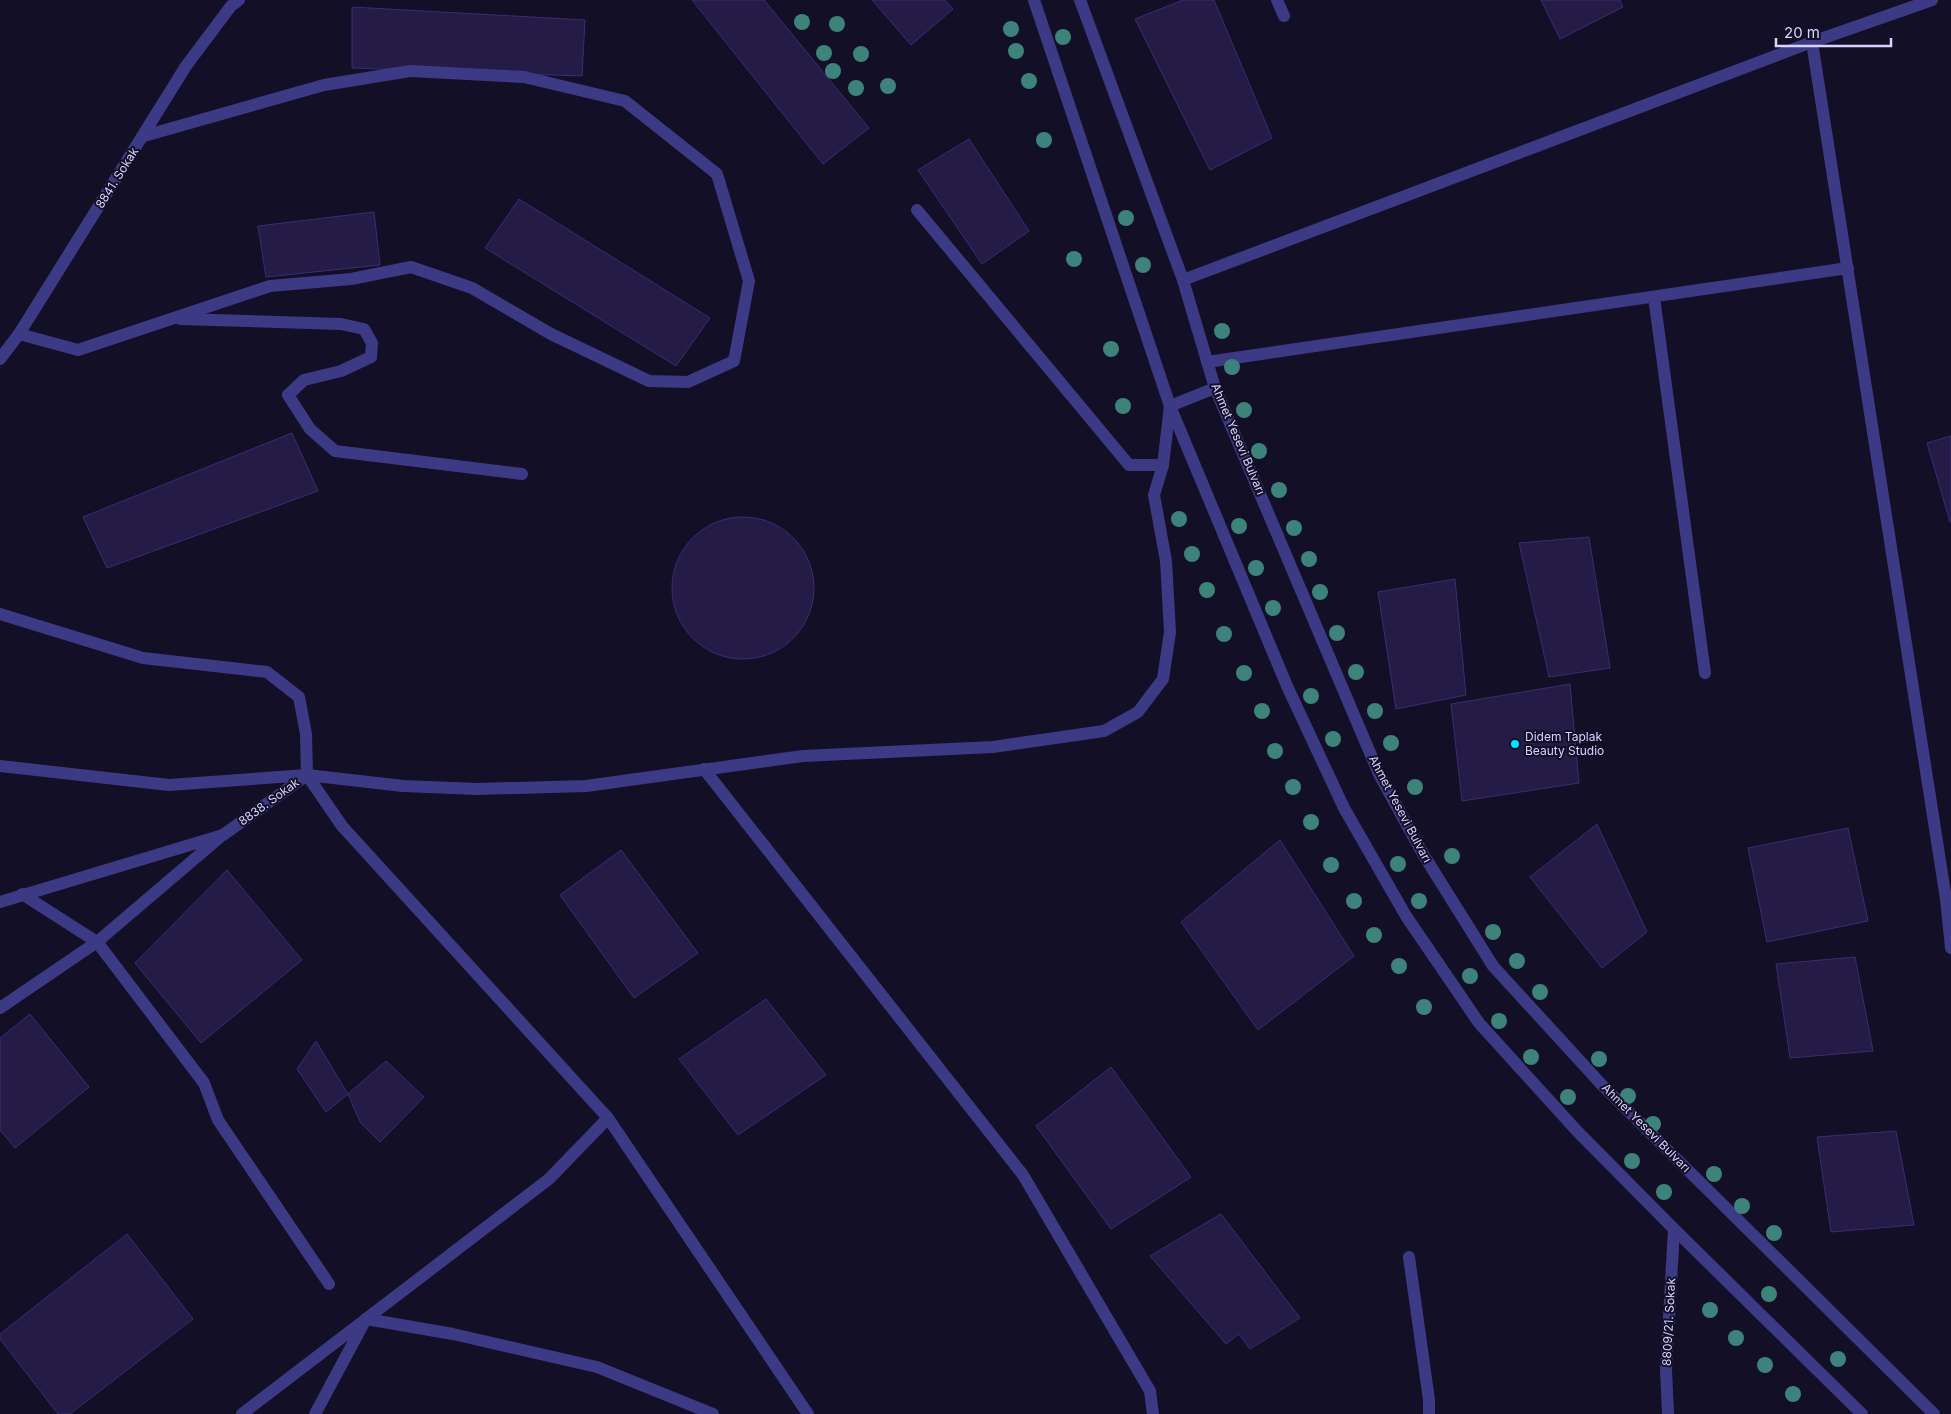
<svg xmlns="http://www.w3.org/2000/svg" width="1951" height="1414" viewBox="0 0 1951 1414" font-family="Inter,sans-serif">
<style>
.building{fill:#241b47;stroke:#3b2d73}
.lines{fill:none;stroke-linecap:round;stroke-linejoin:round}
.minor{stroke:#3d3a85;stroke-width:12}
.tree{fill:#3d827b}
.poi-dot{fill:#00e5ff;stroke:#130f26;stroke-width:2}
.labels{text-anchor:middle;stroke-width:4;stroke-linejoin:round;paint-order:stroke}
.street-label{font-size:12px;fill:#d9d4ff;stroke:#130f26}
.poi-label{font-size:12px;fill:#d9d4ff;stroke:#130f26;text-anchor:start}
</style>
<rect width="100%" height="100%" fill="#130f26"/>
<g class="building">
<polygon points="692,0 764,0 869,128 823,164"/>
<polygon points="872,0 945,0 953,9 911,45"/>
<polygon points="1183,0 1214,0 1272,138 1210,170 1135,19"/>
<polygon points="1541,0 1620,0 1623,7 1560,39"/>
<polygon points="352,7 585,20 582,76 352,68"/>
<polygon points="969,139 1029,231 982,264 918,170"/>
<polygon points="519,199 710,318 676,366 485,248"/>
<polygon points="374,212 380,265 266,277 258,226"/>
<polygon points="292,433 318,491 107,568 83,517"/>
<polygon points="1951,436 1951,522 1950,522 1927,443"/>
<circle cx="743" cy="588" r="71"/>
<polygon points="1589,537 1610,668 1549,677 1519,543"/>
<polygon points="1455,579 1466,695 1396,709 1378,592"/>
<polygon points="1570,684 1579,783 1462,801 1451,704"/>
<polygon points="1597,824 1647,932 1602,968 1530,877"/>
<polygon points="1848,828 1868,921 1767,942 1748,848"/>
<polygon points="1280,840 1354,956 1258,1030 1181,922"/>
<polygon points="621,850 698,953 634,998 560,895"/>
<polygon points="227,870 302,960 201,1043 135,963"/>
<polygon points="1855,957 1873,1051 1790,1058 1776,964"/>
<polygon points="766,999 826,1075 738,1135 679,1059"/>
<polygon points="30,1014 89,1087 15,1148 0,1130 0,1038"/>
<polygon points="316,1041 348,1094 326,1112 297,1069"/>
<polygon points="386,1061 424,1097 380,1142 360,1122 348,1094"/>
<polygon points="1111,1067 1191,1177 1111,1229 1036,1126"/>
<polygon points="1896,1131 1914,1225 1831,1232 1817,1137"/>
<polygon points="1221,1214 1300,1318 1250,1349 1239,1334 1226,1344 1150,1256"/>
<polygon points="127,1234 193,1319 70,1414 58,1414 0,1339 0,1334"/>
</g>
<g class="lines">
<g class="minor">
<polyline points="1034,0 1170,406 1287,686 1344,808 1406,916 1479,1023 1577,1131 1674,1229 1862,1414"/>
<polyline points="1080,0 1183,280 1215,388 1379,774 1423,854 1493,966 1602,1085 1934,1414"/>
<polyline points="1277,0 1284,16"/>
<polyline points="1812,42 1946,899 1951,948"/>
<polyline points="917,210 1129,465 1163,465 1170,406 1215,388"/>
<polyline points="1183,280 1812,42 1932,0"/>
<polyline points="1654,297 1705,673"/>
<polyline points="180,319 341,324 364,329 372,343 371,357 341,371 304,380 288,395 310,429 335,451 522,474"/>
<polyline points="19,334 78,350 270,286 351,279 411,267 472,288 551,334 649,381 688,382 734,361 749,281 717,174 625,101 524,77 410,71 324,85 144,136"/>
<polyline points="0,359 19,334 186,66 231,6 239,0"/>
<polyline points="1207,362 1848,268"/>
<polyline points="0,614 143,658 267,672 299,697 306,734 307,775 223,835 0,902"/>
<polyline points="0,766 169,785 307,775 403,786 478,789 586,786 803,756 993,747 1104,731 1138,712 1163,679 1170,632 1166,561 1154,495 1163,465"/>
<polyline points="704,769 1023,1175 1150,1391 1153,1414"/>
<polyline points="307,775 342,826 608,1118 808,1414"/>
<polyline points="22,894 97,942 204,1083 218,1120 329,1284"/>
<polyline points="0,1008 97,942 219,838"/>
<polyline points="1409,1257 1429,1400 1429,1414"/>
<polyline points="242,1414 549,1179 608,1118"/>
<polyline points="315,1414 366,1319 453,1334 597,1367 713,1414"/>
<polyline points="1668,1414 1666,1370 1674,1229"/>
</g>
</g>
<g class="tree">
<circle cx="802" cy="22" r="8"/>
<circle cx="837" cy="24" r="8"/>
<circle cx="1011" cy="29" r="8"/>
<circle cx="1063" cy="37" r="8"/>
<circle cx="1016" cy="51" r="8"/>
<circle cx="824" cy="53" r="8"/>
<circle cx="861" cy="54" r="8"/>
<circle cx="833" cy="71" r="8"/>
<circle cx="1029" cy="81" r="8"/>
<circle cx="888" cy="86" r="8"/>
<circle cx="856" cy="88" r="8"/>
<circle cx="1044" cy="140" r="8"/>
<circle cx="1126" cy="218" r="8"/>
<circle cx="1074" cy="259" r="8"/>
<circle cx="1143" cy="265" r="8"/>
<circle cx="1222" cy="331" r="8"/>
<circle cx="1111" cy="349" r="8"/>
<circle cx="1232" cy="367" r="8"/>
<circle cx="1123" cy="406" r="8"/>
<circle cx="1244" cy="410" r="8"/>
<circle cx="1259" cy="451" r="8"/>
<circle cx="1279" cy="490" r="8"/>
<circle cx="1179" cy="519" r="8"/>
<circle cx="1239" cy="526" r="8"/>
<circle cx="1294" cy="528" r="8"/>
<circle cx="1192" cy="554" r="8"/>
<circle cx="1309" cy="559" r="8"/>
<circle cx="1256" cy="568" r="8"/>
<circle cx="1207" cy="590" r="8"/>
<circle cx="1320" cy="592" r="8"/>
<circle cx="1273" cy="608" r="8"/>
<circle cx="1337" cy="633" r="8"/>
<circle cx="1224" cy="634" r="8"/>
<circle cx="1356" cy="672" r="8"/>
<circle cx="1244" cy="673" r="8"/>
<circle cx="1311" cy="696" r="8"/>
<circle cx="1262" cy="711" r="8"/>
<circle cx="1375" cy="711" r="8"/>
<circle cx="1333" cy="739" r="8"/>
<circle cx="1391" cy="743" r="8"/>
<circle cx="1275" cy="751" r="8"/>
<circle cx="1293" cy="787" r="8"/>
<circle cx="1415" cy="787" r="8"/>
<circle cx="1311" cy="822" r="8"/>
<circle cx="1452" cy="856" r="8"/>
<circle cx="1398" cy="864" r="8"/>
<circle cx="1331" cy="865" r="8"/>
<circle cx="1354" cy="901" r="8"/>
<circle cx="1419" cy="901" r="8"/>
<circle cx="1493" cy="932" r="8"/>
<circle cx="1374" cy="935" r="8"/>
<circle cx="1517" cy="961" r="8"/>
<circle cx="1399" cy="966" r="8"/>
<circle cx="1470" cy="976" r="8"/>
<circle cx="1540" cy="992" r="8"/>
<circle cx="1424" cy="1007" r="8"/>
<circle cx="1499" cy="1021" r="8"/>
<circle cx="1531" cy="1057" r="8"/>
<circle cx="1599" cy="1059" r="8"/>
<circle cx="1628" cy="1096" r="8"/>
<circle cx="1568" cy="1097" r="8"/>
<circle cx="1653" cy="1124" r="8"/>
<circle cx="1632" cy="1161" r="8"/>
<circle cx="1714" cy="1174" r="8"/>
<circle cx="1664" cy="1192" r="8"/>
<circle cx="1742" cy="1206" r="8"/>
<circle cx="1774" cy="1233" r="8"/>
<circle cx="1769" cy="1294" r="8"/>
<circle cx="1710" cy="1310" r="8"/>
<circle cx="1736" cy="1338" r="8"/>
<circle cx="1838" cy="1359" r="8"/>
<circle cx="1765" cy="1365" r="8"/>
<circle cx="1793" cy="1394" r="8"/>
</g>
<circle class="poi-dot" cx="1515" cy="744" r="5"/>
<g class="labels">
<g class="street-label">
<text transform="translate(117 178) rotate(-58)" y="4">8841. Sokak</text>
<text transform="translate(1238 439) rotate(67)" y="4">Ahmet Yesevi Bulvarı</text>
<text transform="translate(269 802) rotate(-36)" y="4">8838. Sokak</text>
<text transform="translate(1400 809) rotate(62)" y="4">Ahmet Yesevi Bulvarı</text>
<text transform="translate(1646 1128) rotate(45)" y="4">Ahmet Yesevi Bulvarı</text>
<text transform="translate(1669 1322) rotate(-87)" y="4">8809/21. Sokak</text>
</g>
<g class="poi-label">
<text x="1525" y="741">Didem Taplak<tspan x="1525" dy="14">Beauty Studio</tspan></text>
</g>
</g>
<path d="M1776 38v8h115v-8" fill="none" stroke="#d9d4ff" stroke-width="2.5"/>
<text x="1784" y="38" font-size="15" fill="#d9d4ff" stroke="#130f26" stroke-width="4" paint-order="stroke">20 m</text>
</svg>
